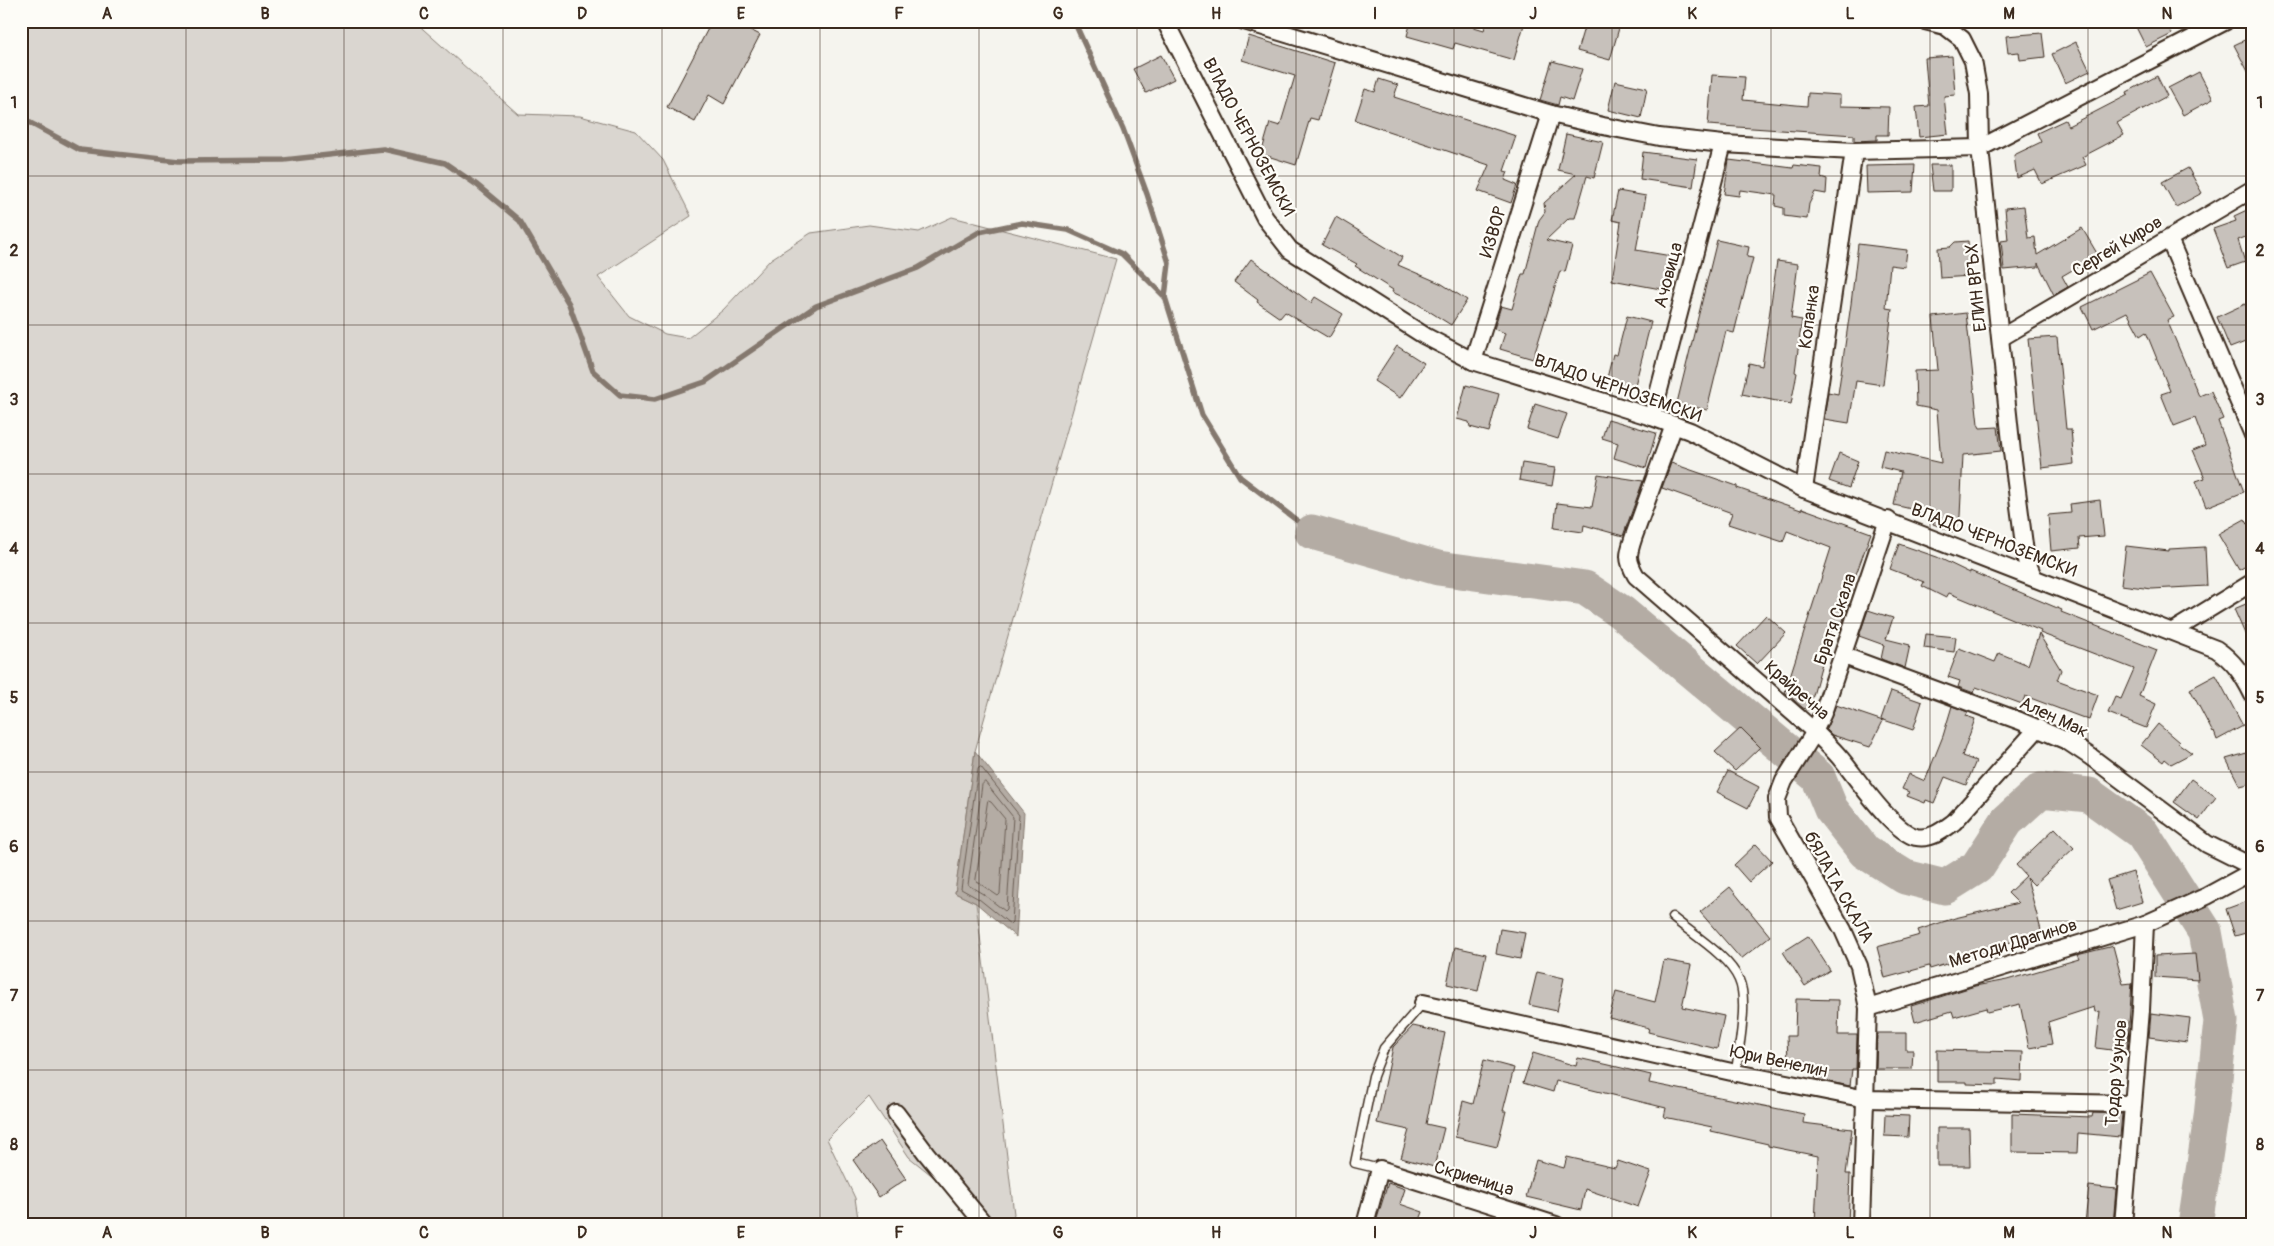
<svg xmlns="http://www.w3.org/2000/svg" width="2274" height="1246" viewBox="0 0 2274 1246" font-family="Pangolin,sans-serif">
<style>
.green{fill:#dad6d0;stroke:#8a8077}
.water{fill:#b4aca4;stroke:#84786e}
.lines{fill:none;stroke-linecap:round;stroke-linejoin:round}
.shore{stroke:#6b5e54;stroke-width:1}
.stream{stroke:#84786e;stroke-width:5.5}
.river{stroke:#b4aca4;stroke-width:35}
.building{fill:#c7c1bb;stroke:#3b2a1e}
.service-casing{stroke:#3b2a1e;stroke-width:11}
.minor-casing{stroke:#3b2a1e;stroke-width:20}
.service{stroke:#fdfcf7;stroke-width:8}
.minor{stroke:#fdfcf7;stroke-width:16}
.grid{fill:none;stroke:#3b2a1e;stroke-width:1;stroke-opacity:0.55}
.labels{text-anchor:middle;stroke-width:4.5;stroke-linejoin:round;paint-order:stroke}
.street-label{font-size:18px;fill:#3b2a1e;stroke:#fdfcf7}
.neatline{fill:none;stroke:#3b2a1e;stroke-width:2}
.grid-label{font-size:16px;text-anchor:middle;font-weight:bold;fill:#3b2a1e}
</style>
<rect width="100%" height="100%" fill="#f5f4ee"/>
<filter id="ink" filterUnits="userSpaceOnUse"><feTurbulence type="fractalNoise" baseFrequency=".02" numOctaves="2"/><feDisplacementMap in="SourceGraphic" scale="10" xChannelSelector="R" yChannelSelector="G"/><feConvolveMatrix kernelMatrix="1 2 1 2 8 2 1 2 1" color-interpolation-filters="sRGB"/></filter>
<g filter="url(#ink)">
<polygon class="green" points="21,21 414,21 518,114 580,116 636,131 663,160 691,216 598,277 629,316 665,334 688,338 723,310 771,259 811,233 869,225 919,232 952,217 1116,259 975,751 955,893 976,903 1014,1214 1009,1225 986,1225 982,1216 909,1157 869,1097 827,1139 855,1198 859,1225 21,1225"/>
<polygon class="water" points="975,751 1024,813 1016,937 976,903 955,893"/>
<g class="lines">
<g class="shore">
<polygon points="981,767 1019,815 1012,922 1010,924 979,899 961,889 978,769"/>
<polygon points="985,782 1013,817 1007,909 1005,911 983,894 968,885 982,785"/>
<polygon points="988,801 991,802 1005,819 1000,894 998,896 976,881"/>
</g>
<g class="stream">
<polyline points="1074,21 1123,129 1147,194 1169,263 1165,297"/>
<polyline points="21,118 80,150 179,161 284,160 383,149 445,163 477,185 520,221 569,304 593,371 620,395 655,399 705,382 816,306 918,268 979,232 1022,223 1068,230 1122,254 1165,297 1202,415 1240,477 1312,532"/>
</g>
<polyline class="river" points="1312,532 1438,568 1585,588 1621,612 1818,777 1831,809 1865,852 1905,877 1945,887 1977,867 2007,821 2041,790 2089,795 2142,833 2205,932 2221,1021 2211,1117 2195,1225"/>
</g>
<g class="building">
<polygon points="712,21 733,21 760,35 724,104 709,95 695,122 667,107"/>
<polygon points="1411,21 1454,21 1484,30 1487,21 1525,21 1514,60 1455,43 1453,49 1407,36"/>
<polygon points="1586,21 1621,21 1610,60 1577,51"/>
<polygon points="2133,21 2165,21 2172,34 2146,47"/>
<polygon points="2042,33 2045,57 2020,60 2019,52 2008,53 2006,36"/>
<polygon points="1249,36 1335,63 1318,120 1310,118 1296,165 1261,154 1270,123 1280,126 1295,76 1242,60"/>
<polygon points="2253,36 2253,81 2234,45"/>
<polygon points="2076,42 2090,71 2065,83 2052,54"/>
<polygon points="1161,55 1174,79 1146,93 1133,69"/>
<polygon points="1952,56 1955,95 1944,96 1948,134 1919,137 1916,107 1929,106 1925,58"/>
<polygon points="1552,61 1582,69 1572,101 1560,97 1558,105 1540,100"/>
<polygon points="2199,72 2213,99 2183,115 2168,88"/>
<polygon points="1712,75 1745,77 1743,100 1807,106 1808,93 1840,95 1840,106 1889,107 1888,135 1877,135 1877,140 1854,141 1854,135 1708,125"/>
<polygon points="2157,76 2167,96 2117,123 2124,135 2082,157 2086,165 2042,184 2035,170 2017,178 2014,155 2041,142 2037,133 2065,120 2068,126 2128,95 2127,92"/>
<polygon points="1379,79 1398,85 1394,97 1516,136 1504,171 1508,172 1505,180 1517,185 1511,203 1478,191 1489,165 1355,120 1365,89 1375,92"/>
<polygon points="1615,81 1647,88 1641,118 1608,110"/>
<polygon points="1566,134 1603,142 1594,178 1587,176 1575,218 1569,218 1546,240 1572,246 1565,272 1560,271 1533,359 1500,349 1505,333 1494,329 1501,306 1512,309 1522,274 1525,274 1539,220 1545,212 1544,203 1576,174 1558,170"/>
<polygon points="1643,152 1697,159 1693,187 1640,179"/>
<polygon points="1729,160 1793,168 1794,165 1822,168 1821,177 1827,179 1826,194 1815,192 1809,204 1807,219 1784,216 1784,208 1775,206 1776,195 1740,190 1739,196 1724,194"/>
<polygon points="1915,165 1913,192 1867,193 1866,166"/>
<polygon points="1930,165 1951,165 1951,191 1933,191"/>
<polygon points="2188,168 2202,193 2176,207 2162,182"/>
<polygon points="1618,191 1646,196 1636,250 1677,257 1674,275 1669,274 1666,290 1612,280 1621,222 1612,220"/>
<polygon points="2024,206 2028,238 2035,237 2037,255 2082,228 2098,255 2062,276 2068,287 2054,295 2038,263 2038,267 2004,270 2001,241 2008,240 2005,208"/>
<polygon points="2249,209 2253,218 2253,234 2238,240 2245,262 2228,268 2213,229 2236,221 2234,216"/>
<polygon points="1336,217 1402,257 1398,265 1442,284 1467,300 1451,325 1416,303 1392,292 1393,290 1355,266 1357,264 1322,245"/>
<polygon points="1717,240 1749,247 1747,257 1753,258 1734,333 1726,331 1707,410 1677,403"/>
<polygon points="1968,241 1971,276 1940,278 1938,248 1950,247 1955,242"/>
<polygon points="1858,244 1907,250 1905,267 1890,265 1886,308 1892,309 1883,385 1856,381 1849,423 1824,419 1828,392 1838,394 1851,304"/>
<polygon points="1251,259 1311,303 1315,297 1343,314 1329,338 1285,312 1280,318 1257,302 1258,300 1234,282"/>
<polygon points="1777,261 1798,264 1791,318 1802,320 1795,372 1797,373 1791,404 1742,394 1749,363 1762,366"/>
<polygon points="2150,273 2174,317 2167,320 2199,396 2211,391 2223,419 2218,421 2244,492 2206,507 2196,481 2205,478 2193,450 2205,445 2195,418 2174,426 2161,394 2170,391 2146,332 2140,336 2127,312 2093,329 2082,307"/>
<polygon points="2245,304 2253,321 2253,339 2230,348 2217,317"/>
<polygon points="1966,313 1978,424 1980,428 1998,427 2001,451 1963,455 1960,516 1954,532 1933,524 1937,515 1894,505 1901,472 1880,467 1884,450 1941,463 1937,410 1916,406 1915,371 1938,370 1933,317"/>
<polygon points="1627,316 1651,322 1634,389 1606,382 1613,354 1617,355"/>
<polygon points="2057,337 2066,429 2071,429 2074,464 2042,468 2028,339"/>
<polygon points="1397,346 1424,363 1400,398 1374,381"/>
<polygon points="1466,385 1499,394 1489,432 1470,427 1469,422 1457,419"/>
<polygon points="1535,404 1567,414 1558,439 1527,429"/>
<polygon points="1608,419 1656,433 1646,468 1614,458 1618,443 1602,438"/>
<polygon points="1839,453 1858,461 1849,488 1829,481"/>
<polygon points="1522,463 1555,468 1552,486 1519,480"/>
<polygon points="1671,463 1737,486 1737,488 1801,510 1802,508 1871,533 1846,602 1849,603 1840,630 1832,627 1809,710 1803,708 1785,692 1831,548 1787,531 1783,542 1728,524 1732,513 1662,488"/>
<polygon points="1598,474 1643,481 1623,536 1584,525 1583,532 1554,528 1557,503 1592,507"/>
<polygon points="2100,500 2104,536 2079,538 2080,548 2051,551 2048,515 2071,513 2070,504"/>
<polygon points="2245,519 2253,533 2253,562 2239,570 2218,534"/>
<polygon points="1899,544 1937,557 1970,573 1970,571 2062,610 2061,612 2157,650 2139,696 2156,704 2146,728 2108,713 2115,697 2121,699 2134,669 2040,633 2041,631 1949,593 1946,598 1922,586 1924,582 1890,569"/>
<polygon points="2126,546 2169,551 2169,549 2205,547 2207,586 2152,589 2121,585"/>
<polygon points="2253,601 2253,652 2234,609"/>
<polygon points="1868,610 1893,618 1886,639 1910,645 1905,668 1881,659 1884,645 1859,636"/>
<polygon points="1766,615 1786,633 1757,664 1737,646"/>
<polygon points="1926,634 1956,637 1954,652 1924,648"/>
<polygon points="2039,634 2061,670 2057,680 2098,695 2089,720 2025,696 2022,704 1976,687 1974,693 1958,687 1960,681 1948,677 1959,648 1995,662 1999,653 2028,665"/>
<polygon points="2216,675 2243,726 2217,740 2214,732 2213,733 2190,689"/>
<polygon points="1891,691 1922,702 1913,730 1881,719"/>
<polygon points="1836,705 1883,721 1870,747 1832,735 1826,729"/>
<polygon points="1952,706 1968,712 1966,716 1975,719 1962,756 1976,761 1966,785 1945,777 1934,803 1926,800 1925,803 1907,796 1909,792 1902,789 1909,774 1925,781 1943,736"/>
<polygon points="2158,724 2179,742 2178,743 2192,753 2171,764 2165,759 2163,762 2141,745"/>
<polygon points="1741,728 1760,747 1735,771 1715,752"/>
<polygon points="2250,752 2253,760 2253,783 2240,786 2226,759"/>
<polygon points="1728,771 1759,787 1748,808 1717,792"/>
<polygon points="2191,779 2216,797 2199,820 2174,802"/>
<polygon points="2055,828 2074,848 2034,885 2027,878 2042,934 1991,947 1992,950 1930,969 1929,966 1885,978 1877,947 1920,935 1918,930 1955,918 2018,903 2008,893 2026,876 2016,865"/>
<polygon points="1756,844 1772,861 1749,882 1734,865"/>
<polygon points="2133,872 2142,902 2116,910 2107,880"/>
<polygon points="1730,887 1770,936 1741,959 1700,912"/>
<polygon points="2253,899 2253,931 2235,936 2226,909"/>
<polygon points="1500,929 1525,933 1520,959 1496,954"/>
<polygon points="1808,936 1830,970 1805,986 1783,952"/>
<polygon points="2113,946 2123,984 2132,983 2127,1052 2096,1048 2100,1011 2095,1012 2094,1007 2048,1022 2052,1044 2029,1048 2020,1004 1987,1012 1986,1008 1954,1017 1952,1011 1915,1022 1911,1006 1975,986 2007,980 2079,959 2077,955"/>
<polygon points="1455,947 1486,954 1478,991 1447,984"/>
<polygon points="2195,954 2198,980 2155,977 2155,956"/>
<polygon points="1664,960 1691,965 1682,1007 1724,1016 1717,1049 1648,1032 1649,1028 1609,1018 1616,992 1655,1002"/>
<polygon points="1537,972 1564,978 1557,1011 1529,1005"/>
<polygon points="1796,999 1839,1000 1838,1035 1857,1035 1856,1069 1852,1069 1850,1086 1815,1079 1817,1067 1806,1067 1806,1061 1788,1062 1787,1036 1795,1036"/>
<polygon points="2151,1013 2190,1018 2187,1042 2149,1037"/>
<polygon points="1413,1026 1445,1033 1426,1124 1444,1128 1434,1167 1401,1158 1409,1130 1377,1123 1393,1047"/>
<polygon points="1877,1033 1906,1033 1906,1050 1913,1050 1912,1069 1876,1069"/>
<polygon points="1937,1050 2023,1052 2022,1081 1997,1079 1997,1085 1967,1084 1967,1082 1937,1082"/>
<polygon points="1533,1053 1576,1066 1578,1058 1609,1065 1651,1075 1649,1083 1804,1114 1803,1123 1852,1129 1846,1174 1850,1174 1848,1225 1815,1225 1818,1156 1768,1146 1768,1144 1711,1131 1712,1127 1664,1117 1666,1108 1556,1081 1553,1092 1523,1083"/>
<polygon points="1484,1060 1514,1068 1503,1111 1506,1111 1497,1147 1455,1137 1463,1101 1473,1104"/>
<polygon points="2093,1113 2122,1114 2120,1137 2078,1133 2077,1153 2012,1152 2012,1114 2092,1117"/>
<polygon points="1885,1115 1909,1116 1908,1137 1884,1136"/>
<polygon points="1937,1128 1969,1128 1970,1166 1937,1166"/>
<polygon points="880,1141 906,1179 879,1197 853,1160"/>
<polygon points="1567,1157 1615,1168 1618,1161 1651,1172 1638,1207 1585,1189 1581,1210 1526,1197 1536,1160 1564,1168"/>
<polygon points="1388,1183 1405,1189 1400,1204 1423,1212 1418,1225 1375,1225"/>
<polygon points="2089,1186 2116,1189 2113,1225 2085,1223"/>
</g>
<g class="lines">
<defs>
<g id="service">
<path d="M1672,917C1692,934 1729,956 1739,980C1749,1002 1738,1049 1736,1073"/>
<polyline points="1380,1169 1355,1163 1373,1076 1384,1048 1423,1003"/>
</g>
<g id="minor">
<path d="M1165,21L1265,218L1290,250L1425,336L1473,361L1652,417L1690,431L1804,489L2216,649C2234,661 2243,675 2253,695"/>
<polyline points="1244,21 1551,114 1603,126 1659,137 1723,144 1854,151 1980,148 2226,21"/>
<polyline points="1925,21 1945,26 1962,39 1973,61 1979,94 1980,148 2012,452 2026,560 2033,576"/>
<polyline points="2169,239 2253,435"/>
<polyline points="2002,337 2253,189"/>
<polyline points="1473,361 1551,114"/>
<polyline points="1652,417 1723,144"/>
<path d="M1674,425L1634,536C1628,554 1626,559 1636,576L1814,731C1823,740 1833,749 1841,759C1857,778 1892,831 1916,837C1931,840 1943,830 1954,822L2038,728"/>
<polyline points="1804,489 1854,151"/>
<polyline points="2173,631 2253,582"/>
<polyline points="1844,656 2020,721 2067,741 2091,757 2207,844 2253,867"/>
<polyline points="1423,1003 1736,1073 1866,1099 2133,1104"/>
<polyline points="1868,1008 2145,924 2207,896 2253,871"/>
<polyline points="896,1113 926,1153 985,1225"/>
<polyline points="1365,1225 1380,1169 1556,1225"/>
<polyline points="1861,1225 1868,1008 1859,966 1843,930 1778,817 1777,799 1784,781 1811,738 1823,713 1888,520"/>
<polyline points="2123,1225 2141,1010 2145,924"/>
</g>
</defs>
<use href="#service" class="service-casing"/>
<use href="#minor" class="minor-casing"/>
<use href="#service" class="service"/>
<use href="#minor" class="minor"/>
</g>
</g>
<path class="grid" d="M186,21V1225M344,21V1225M503,21V1225M662,21V1225M820,21V1225M979,21V1225M1137,21V1225M1296,21V1225M1454,21V1225M1612,21V1225M1771,21V1225M1930,21V1225M2088,21V1225M21,176H2253M21,325H2253M21,474H2253M21,623H2253M21,772H2253M21,921H2253M21,1070H2253"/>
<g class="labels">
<g class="street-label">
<text transform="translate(1249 137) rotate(62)" y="6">ВЛАДО ЧЕРНОЗЕМСКИ</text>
<text transform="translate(1493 232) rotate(-73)" y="6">ИЗВОР</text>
<text transform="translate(2117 246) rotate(-31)" y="6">Сергей Киров</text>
<text transform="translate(1668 275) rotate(-75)" y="6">Ачовица</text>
<text transform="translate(1976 288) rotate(-96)" y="6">ЕЛИН ВРЪХ</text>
<text transform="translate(1809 317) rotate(-82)" y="6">Копанка</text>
<text transform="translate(1618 388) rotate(19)" y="6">ВЛАДО ЧЕРНОЗЕМСКИ</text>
<text transform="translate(1994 540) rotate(21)" y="6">ВЛАДО ЧЕРНОЗЕМСКИ</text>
<text transform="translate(1835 619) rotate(-71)" y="6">Братя Скала</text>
<text transform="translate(1797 690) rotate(41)" y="6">Крайречна</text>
<text transform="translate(2054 717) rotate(25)" y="6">Ален Мак</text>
<text transform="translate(1839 887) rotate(61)" y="6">бЯЛАТА СКАЛА</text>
<text transform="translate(2013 943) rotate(-17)" y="6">Методи Драгинов</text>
<text transform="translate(1779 1061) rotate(12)" y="6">Юри Венелин</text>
<text transform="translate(2116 1073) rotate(-85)" y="6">Тодор Узунов</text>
<text transform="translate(1474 1178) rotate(17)" y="6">Скриеница</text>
</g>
</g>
<rect width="2274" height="1246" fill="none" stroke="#fdfcf7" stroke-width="55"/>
<rect x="28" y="28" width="2218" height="1190" class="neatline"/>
<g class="grid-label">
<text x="107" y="19">A</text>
<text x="265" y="19">B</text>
<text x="424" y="19">C</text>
<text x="582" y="19">D</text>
<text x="741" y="19">E</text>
<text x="899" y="19">F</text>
<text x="1058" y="19">G</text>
<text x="1216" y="19">H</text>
<text x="1375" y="19">I</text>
<text x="1533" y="19">J</text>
<text x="1692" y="19">K</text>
<text x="1850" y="19">L</text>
<text x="2009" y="19">M</text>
<text x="2167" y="19">N</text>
<text x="14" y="108">1</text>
<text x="2260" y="108">1</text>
<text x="14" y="256">2</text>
<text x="2260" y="256">2</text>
<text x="14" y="405">3</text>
<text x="2260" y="405">3</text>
<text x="14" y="554">4</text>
<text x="2260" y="554">4</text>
<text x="14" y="703">5</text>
<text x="2260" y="703">5</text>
<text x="14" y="852">6</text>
<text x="2260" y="852">6</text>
<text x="14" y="1001">7</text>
<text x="2260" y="1001">7</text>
<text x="14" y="1150">8</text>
<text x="2260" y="1150">8</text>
<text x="107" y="1238">A</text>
<text x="265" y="1238">B</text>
<text x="424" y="1238">C</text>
<text x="582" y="1238">D</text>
<text x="741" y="1238">E</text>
<text x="899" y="1238">F</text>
<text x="1058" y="1238">G</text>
<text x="1216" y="1238">H</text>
<text x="1375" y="1238">I</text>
<text x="1533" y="1238">J</text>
<text x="1692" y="1238">K</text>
<text x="1850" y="1238">L</text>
<text x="2009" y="1238">M</text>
<text x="2167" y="1238">N</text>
</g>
</svg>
